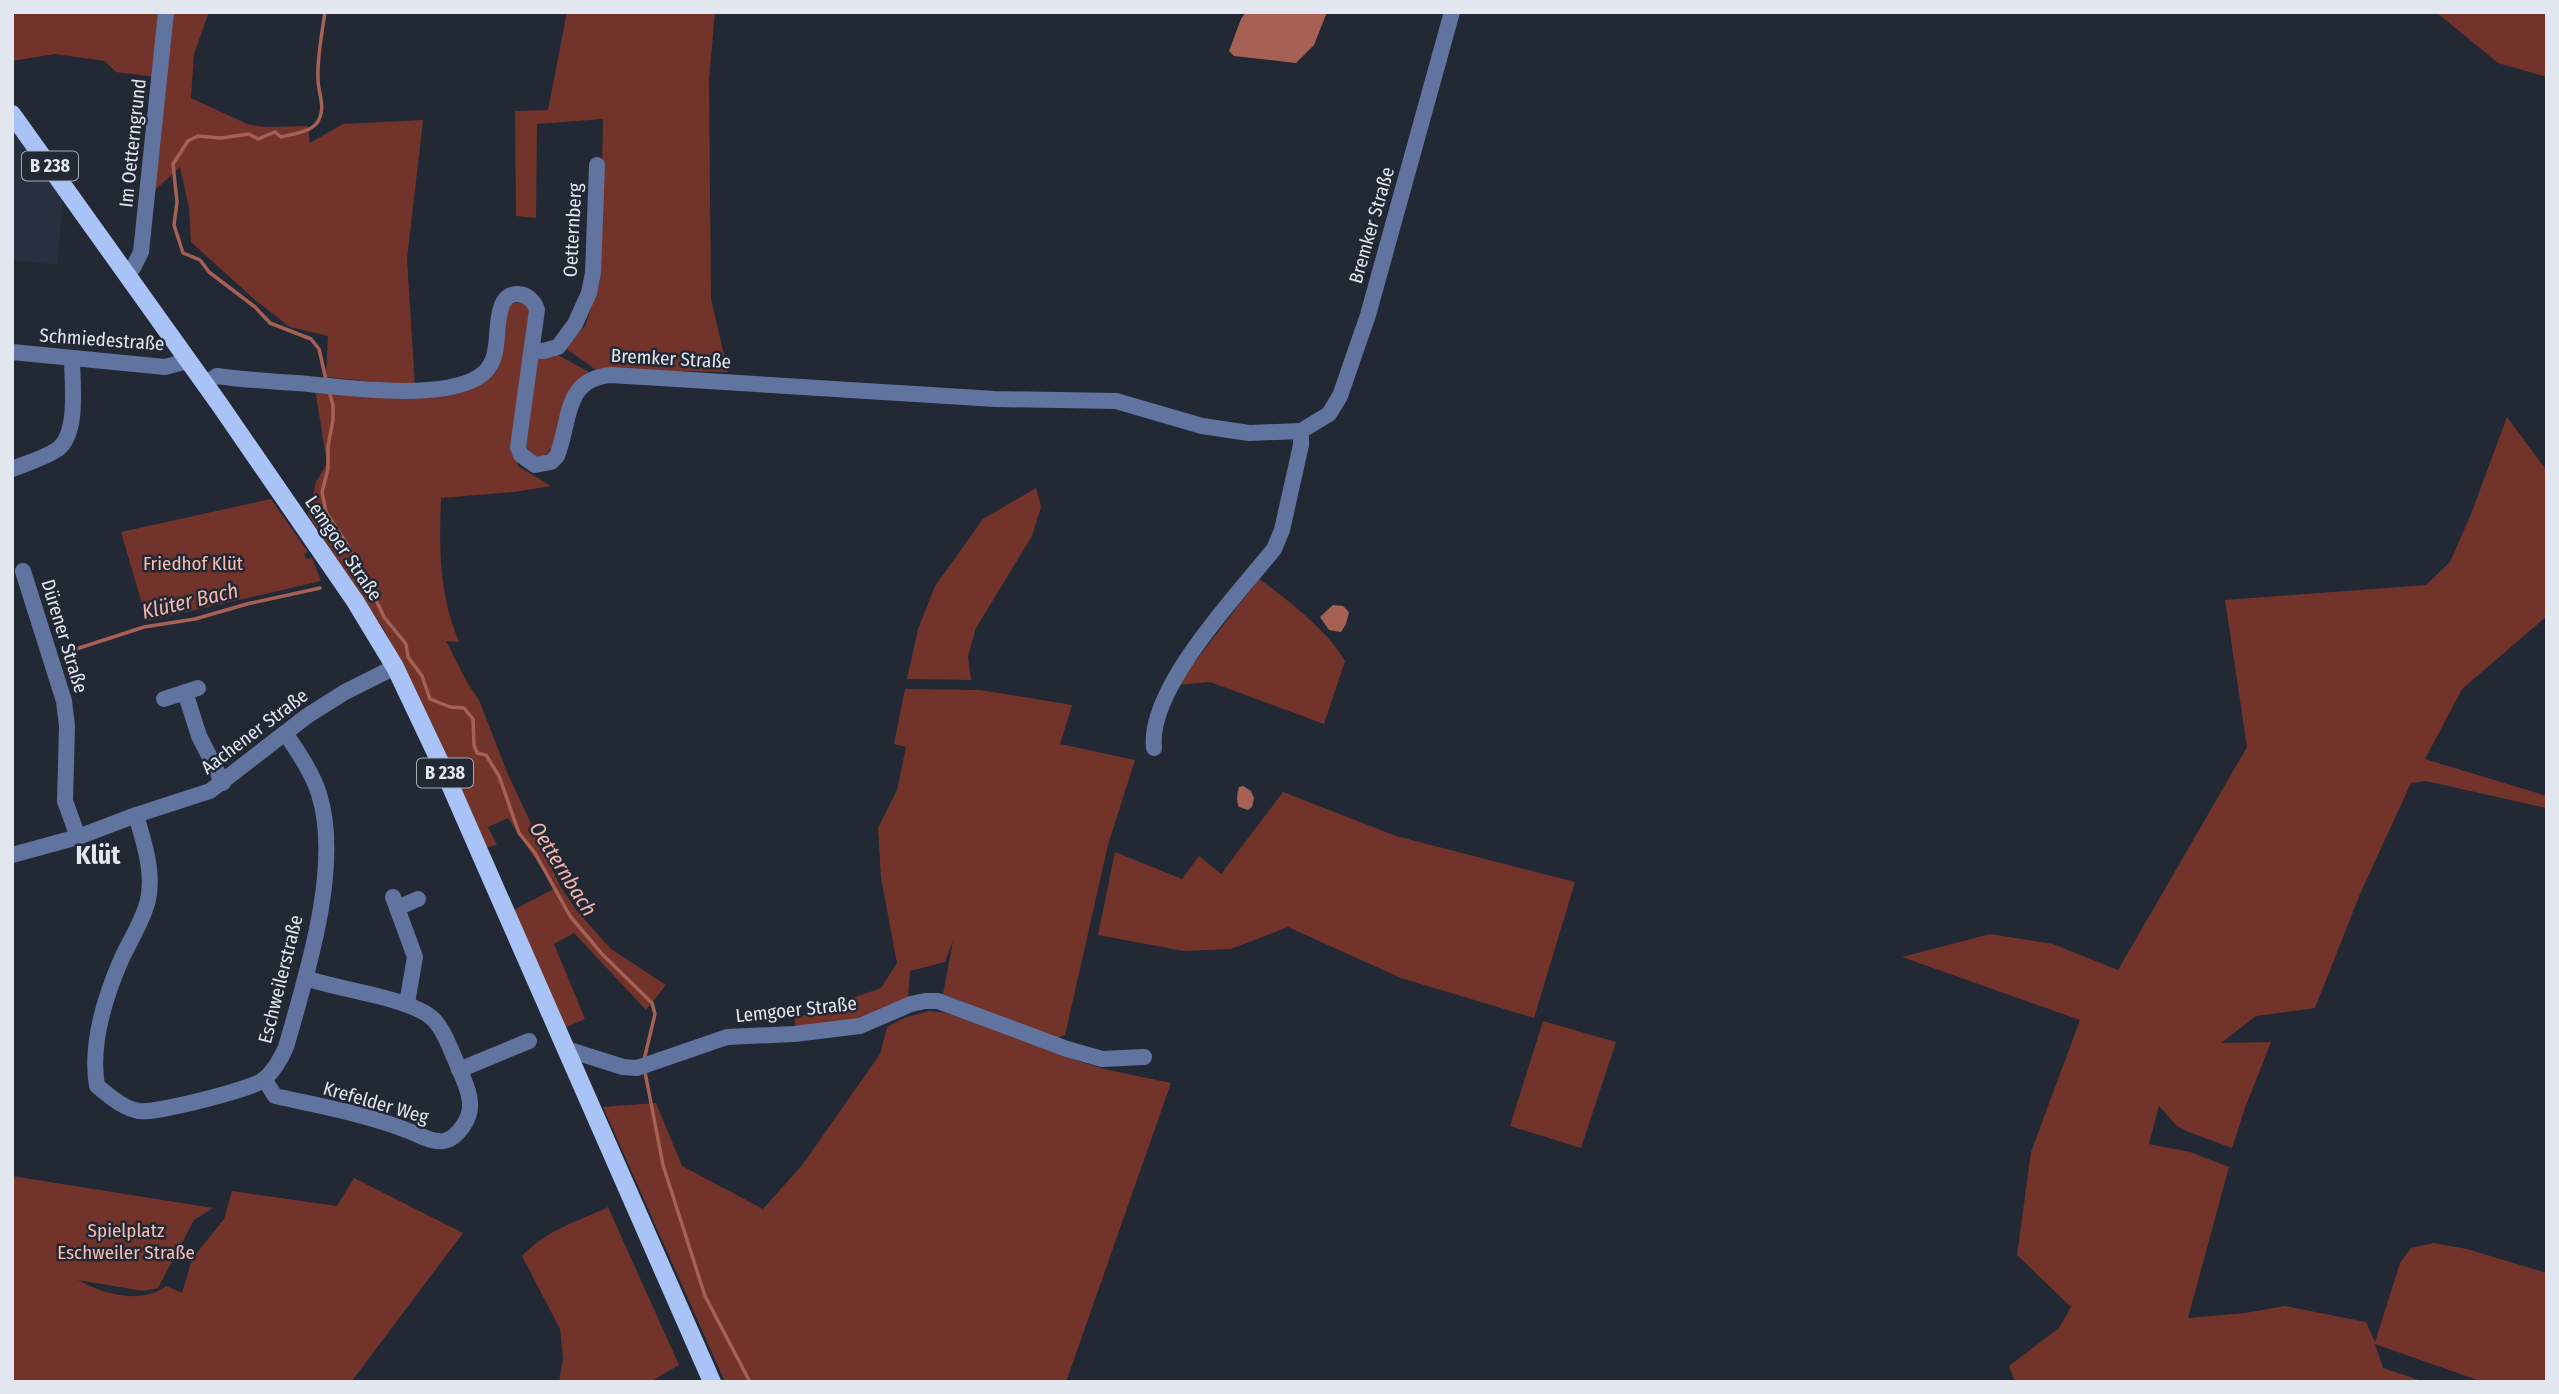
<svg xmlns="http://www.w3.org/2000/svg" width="2559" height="1394" viewBox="0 0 2559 1394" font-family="'Fira Sans Condensed',sans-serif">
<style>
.built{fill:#272f41}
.green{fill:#72342a}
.water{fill:#a76054}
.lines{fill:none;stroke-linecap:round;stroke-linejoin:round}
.stream{stroke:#a76054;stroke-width:3.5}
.minor{stroke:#61749f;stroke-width:16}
.major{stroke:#aac3f7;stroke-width:18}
.labels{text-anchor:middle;stroke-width:5;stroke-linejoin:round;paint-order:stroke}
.shield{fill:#222834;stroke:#a8aeb7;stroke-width:2}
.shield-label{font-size:18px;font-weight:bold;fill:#e2e7ef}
.street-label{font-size:19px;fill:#e2e7ef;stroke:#222834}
.park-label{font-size:19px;fill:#fcbdb1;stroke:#222834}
.water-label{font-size:21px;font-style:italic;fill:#f5b7ab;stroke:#222834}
.district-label{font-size:26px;font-weight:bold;fill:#e2e7ef;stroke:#222834}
</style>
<rect width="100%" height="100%" fill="#222834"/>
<polygon class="built" points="12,129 63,200 57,265 12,260"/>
<g class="green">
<polygon points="12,12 161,12 155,77 116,72 105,61 55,54 12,61"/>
<polygon points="168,12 209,12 194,54 191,98 247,124 265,127 308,126 310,143 343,124 423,120 407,259 415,386 326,377 328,336 290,327 255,300 191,242 189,208 180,167 154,191"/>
<polygon points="567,12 715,12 709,80 711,299 728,372 596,370 564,347 585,326 600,281 603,119 537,124 536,218 516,216 515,111 548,110"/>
<polygon points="2436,12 2547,12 2547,77 2498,63"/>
<path d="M520,302L527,305L531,316L513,441L518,466L551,486L514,492L441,498C439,551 439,592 459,642L446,641L468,684L479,700L507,772L560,886L577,911L611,949L666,985L646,1010L574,933L554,944L585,1019L564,1028L514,910L555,888L508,818L488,827L497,845L487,847L435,730L383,628L308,515L316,482L327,463L315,389C354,395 479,413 498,367C504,352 505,325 507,308L512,304Z"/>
<path d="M556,354L589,372C552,395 570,443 540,459C529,456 528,450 525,440L538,358Z"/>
<polygon points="2507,417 2547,471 2547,616 2462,689 2425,759 2547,796 2547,808 2426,781 2411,783 2360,894 2315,1008 2256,1016 2221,1043 2271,1042 2245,1108 2232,1148 2186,1131 2176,1125 2159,1106 2149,1144 2190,1152 2229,1167 2188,1318 2245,1313 2285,1306 2366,1322 2375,1342 2400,1263 2411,1248 2434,1243 2467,1249 2547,1273 2547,1382 2483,1382 2375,1344 2383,1368 2425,1382 2015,1382 2009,1366 2059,1328 2071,1307 2017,1255 2031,1152 2080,1020 1902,957 1990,934 2053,944 2118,970 2247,747 2225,600 2426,585 2450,562 2471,514"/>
<polygon points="1036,488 1041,507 1032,536 976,628 968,656 971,680 907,679 918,629 935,586 983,519"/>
<polygon points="271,499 308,552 304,554 306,559 312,558 321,581 147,621 121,532"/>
<path d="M1259,579C1286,598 1329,632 1345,661L1324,724L1210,682L1177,685Z"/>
<polygon points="905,689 980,690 1072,705 1060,744 1135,760 1108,845 1065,1035 1056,1038 943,994 953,941 945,962 910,971 908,999 868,1022 796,1027 794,1019 881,988 897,963 881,878 878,828 897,790 906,747 894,744"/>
<polygon points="1283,792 1396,836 1575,882 1534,1018 1401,978 1288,927 1231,949 1184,951 1098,935 1115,852 1182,879 1199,856 1221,874"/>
<polygon points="929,1011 947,1013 1075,1060 1104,1069 1171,1083 1066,1382 725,1382 603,1107 656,1103 682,1166 763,1209 803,1164 880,1054 887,1027 904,1018"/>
<polygon points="1543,1021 1616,1042 1581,1148 1510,1126"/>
<path d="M12,1176L213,1208L194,1220L158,1288L143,1291L78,1280C103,1294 141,1305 166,1286L182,1293L192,1259L224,1219L232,1191L337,1206L354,1178L463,1233L351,1382H12Z"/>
<path d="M608,1207L679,1365L650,1382H559L563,1358L560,1329L522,1256C548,1229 575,1223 608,1207Z"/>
</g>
<g class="water">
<polygon points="1246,12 1327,12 1314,45 1296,63 1234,56 1229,51 1241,19"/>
<polygon points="1333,605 1343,606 1349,612 1346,624 1341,632 1329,630 1320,617"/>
<path d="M1243,786L1251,791L1254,798L1252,807L1248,810L1239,807C1236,801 1237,794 1239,787Z"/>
</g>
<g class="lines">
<g class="stream">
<path d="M325,12C322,34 317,57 318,79C318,94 327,108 317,123C310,132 292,134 281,137L275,132L258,139L249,134L221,138L198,136L188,141L173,164L177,202L174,225L183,253L200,260L209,272L255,307L270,323L311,339L319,349L326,380"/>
<polyline points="329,391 333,405 333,420 328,446 328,469 322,492 326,512 348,546 359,569 360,581 377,602 384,617 406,644 408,657 422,676 430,699 450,707 464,708 473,719 474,745 477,753 486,755 499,776 519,833 535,853 570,916 602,954 652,1003 655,1014 644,1060"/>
<polyline points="70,651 144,627 195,619 247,604 320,588"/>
<polyline points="645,1072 663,1165 705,1296 750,1382"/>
</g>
<g class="minor">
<polyline points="126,273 133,268 141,252 166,12"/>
<polyline points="532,350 543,351 558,347 575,324 589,293 593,273 597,165"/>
<polyline points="12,352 165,367 180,363 186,358"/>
<path d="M204,384L217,376C243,380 270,381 297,383C344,387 436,401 477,378C505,362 492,330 502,305C510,286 533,294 537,310L518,447L521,455L535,465L551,462L557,456C571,421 563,379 611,375L995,399L1116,401L1202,426L1249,433L1301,431L1329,414L1340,396L1368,315L1452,12"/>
<path d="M12,469C27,463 45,458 58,449C79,432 72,383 72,358"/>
<polyline points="23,571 64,701 67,726 65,801 78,837"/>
<polyline points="185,692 199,736 223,783"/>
<polyline points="164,699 198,688"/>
<path d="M1154,748C1147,689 1238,594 1274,549L1282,530L1301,445V431"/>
<path d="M136,815C144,843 154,871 148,900C143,921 130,940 121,960C105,997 90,1045 97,1086C110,1096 122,1108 139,1111C154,1114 253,1089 265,1079C274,1070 281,1059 286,1047C306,977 342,866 319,794C312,772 298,752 285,733"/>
<polyline points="12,855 78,837 136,815 210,791 307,716 345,692 395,667"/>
<polyline points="393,897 415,957 407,1003"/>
<polyline points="397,908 418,899"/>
<polyline points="566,1049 623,1067 637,1068 727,1037 794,1034 860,1026 911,1004 925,1001 938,1001 1067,1049 1102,1059 1144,1057"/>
<polyline points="459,1070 529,1041"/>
<path d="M264,1079L275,1096C319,1106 366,1114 409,1131C419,1135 433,1143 444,1141C458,1138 471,1118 470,1104C470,1090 460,1072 455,1059C449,1046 445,1032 435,1021C415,998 338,990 306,978"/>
</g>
<polyline class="major" points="12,114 220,405 355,601 395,667 440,762 712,1382"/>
</g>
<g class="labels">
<g class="shield">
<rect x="22" y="151.5" width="56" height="29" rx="5"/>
<rect x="417" y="758.5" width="56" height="29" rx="5"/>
</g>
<g class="shield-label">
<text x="50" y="172">B 238</text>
<text x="445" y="779">B 238</text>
</g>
<g class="street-label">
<text transform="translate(132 143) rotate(-84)" y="7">Im Oetterngrund</text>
<text transform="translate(1371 225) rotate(-74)" y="7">Bremker Straße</text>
<text transform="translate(572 230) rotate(-87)" y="7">Oetternberg</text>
<text transform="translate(102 339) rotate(4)" y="7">Schmiedestraße</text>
<text transform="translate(671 358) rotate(3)" y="7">Bremker Straße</text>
<text transform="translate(344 548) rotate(56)" y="7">Lemgoer Straße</text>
<text transform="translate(65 636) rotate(73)" y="7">Dürener Straße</text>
<text transform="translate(254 731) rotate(-37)" y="7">Aachener Straße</text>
<text transform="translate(280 979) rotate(-76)" y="7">Eschweilerstraße</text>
<text transform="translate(796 1009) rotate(-6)" y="7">Lemgoer Straße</text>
<text transform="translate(376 1102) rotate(16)" y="7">Krefelder Weg</text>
</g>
<g class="park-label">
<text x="193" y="570">Friedhof Klüt</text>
<text x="126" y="1237">Spielplatz<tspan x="126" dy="22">Eschweiler Straße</tspan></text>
</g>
<g class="water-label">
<text transform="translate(190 601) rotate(-13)" y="7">Klüter Bach</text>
<text transform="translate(563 869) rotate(58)" y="7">Oetternbach</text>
</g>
<g class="district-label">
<text x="98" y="864">Klüt</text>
</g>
</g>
<rect width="2559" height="1394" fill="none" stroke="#e2e7ef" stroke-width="28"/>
</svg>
